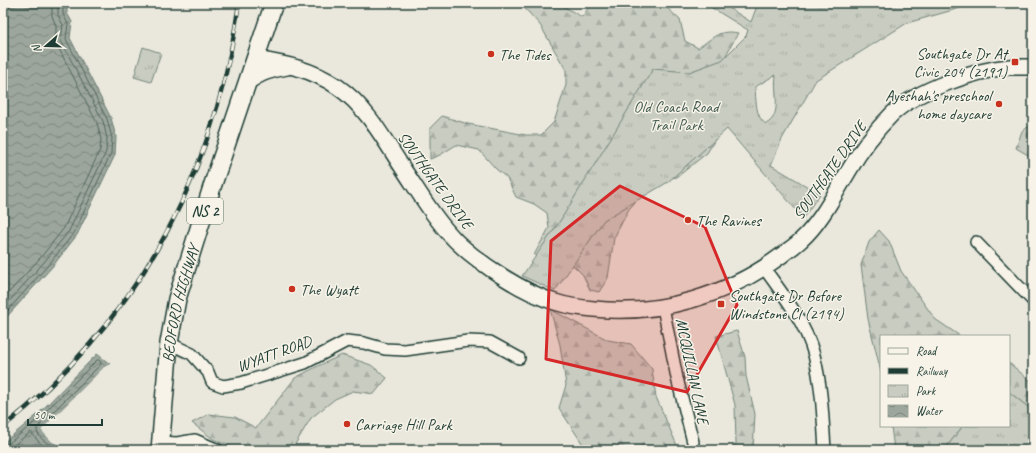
<svg xmlns="http://www.w3.org/2000/svg" width="1036" height="453" viewBox="0 0 1036 453" font-family="Caveat,sans-serif">
<style>
.forest{fill:url(#forest-firs);stroke:#74847a}
.park{fill:url(#park-tufts);stroke:#74847a;fill-rule:evenodd}
.water{fill:url(#water-waves);stroke:#6a7c72}
.pier{fill:#eae8dd}
.lines{fill:none;stroke-linecap:round;stroke-linejoin:round}
.shore{stroke:#51675e;stroke-width:1}
.street-casing{stroke:#1f3d34;stroke-width:14}
.secondary-casing{stroke:#1f3d34;stroke-width:18}
.primary-casing{stroke:#1f3d34;stroke-width:20}
.street{stroke:#f7f3e8;stroke-width:11}
.secondary{stroke:#f7f3e8;stroke-width:15}
.primary{stroke:#f7f3e8;stroke-width:17}
.rail-casing{stroke:#1f3d34;stroke-width:4.5}
.rail{stroke:#f7f3e8;stroke-width:3;stroke-dasharray:9;stroke-linecap:butt}
.marked{fill:#d62828;fill-opacity:0.2;stroke:#d62828;stroke-width:3;stroke-linejoin:round}
.poi-dot{fill:#c8321e;stroke:#f7f3e8;stroke-width:1.5}
.labels{text-anchor:middle;stroke-width:3;stroke-linejoin:round;paint-order:stroke}
.shield{fill:#f7f3e8;stroke:#60746a;stroke-width:1}
.shield-label{font-size:15px;font-weight:bold;fill:#1f3d34}
.poi-label{font-size:16px;fill:#1f3d34;stroke:#f7f3e8;text-anchor:start}
.park-label{font-size:16px;fill:#415a50;stroke:#f7f3e8}
.street-label{font-size:16px;fill:#1f3d34;stroke:#f7f3e8}
</style>
<defs>
<pattern id="forest-firs" width="22" height="20" patternUnits="userSpaceOnUse"><rect width="22" height="20" fill="#c8ccc1"/><path d="M5 1l3.5 6h-7zM16 11l3.5 6h-7z" fill="#abb0a6"/></pattern>
<pattern id="park-tufts" width="24" height="20" patternUnits="userSpaceOnUse"><rect width="24" height="20" fill="#c8ccc1"/><path d="M3 7l-1-3M5 7V3M7 7l1-3M15 17l-1-3M17 17v-4M19 17l1-3" fill="none" stroke="#abb0a6"/></pattern>
<pattern id="water-waves" width="16" height="10" patternUnits="userSpaceOnUse"><rect width="16" height="10" fill="#9ca69c"/><path d="M0 5q4-4 8 0t8 0" fill="none" stroke="#7f8880"/></pattern>
</defs>
<rect width="100%" height="100%" fill="#eae8dd"/>
<filter id="ink" filterUnits="userSpaceOnUse"><feTurbulence type="fractalNoise" baseFrequency=".025" numOctaves="2"/><feDisplacementMap in="SourceGraphic" scale="8" xChannelSelector="R" yChannelSelector="G"/><feConvolveMatrix kernelMatrix="1 2 1 2 8 2 1 2 1" color-interpolation-filters="sRGB"/></filter>
<g filter="url(#ink)">
<g class="forest">
<path d="M520,3H561L563,6L582,17L592,3H662L680,20L685,41L698,48C713,38 719,29 738,33L720,66L716,138L707,153L677,177L654,181L629,209L614,238L608,278L599,292L590,290L583,275L575,267L553,253L545,260L534,255L549,228L547,213L534,204L516,197L507,178L496,169L479,150L456,145L440,155L430,159V128L442,116L468,124L526,135H541L554,122L566,85V70L540,25Z"/>
<polygon points="1033,124 1033,158 1016,148 1022,131"/>
<polygon points="879,230 889,241 901,271 935,319 960,336 881,336 881,372 868,319 861,265 869,242"/>
<polygon points="550,309 608,340 631,344 652,369 656,397 679,450 583,450 582,443 559,408 566,385 560,345"/>
<polygon points="737,331 745,357 746,376 755,414 753,450 730,450 736,444 735,405 716,336"/>
<polygon points="342,355 371,365 387,378 374,394 353,391 335,399 311,418 294,446 294,450 238,450 213,439 192,423 209,414 235,417 256,428 295,378 318,366"/>
<polygon points="1009,363 1033,383 1033,411 1009,392"/>
<polygon points="891,426 963,426 944,450 894,450"/>
</g>
<g class="park">
<path d="M704,3H721L751,22L758,3H978L907,23L816,80L782,139L771,165L820,194L803,218L727,129L668,182L604,220L555,291L522,276L560,221L653,69L689,72L722,60L746,36L748,30ZM775,75L776,76C773,91 783,115 766,124C755,118 756,98 755,87Z"/>
<polygon points="143,47 161,53 151,82 134,77"/>
<polygon points="1009,392 1033,411 1033,450 944,450 963,426 1009,426"/>
</g>
<g class="water">
<polygon points="3,3 67,3 67,13 72,22 70,38 111,118 116,137 115,155 77,235 52,267 3,321"/>
<polygon points="97,354 110,364 104,367 41,430 52,442 70,450 3,450 3,443 36,416"/>
</g>
<polygon class="pier" points="110,364 112,365 105,368 43,430 53,440 68,447 72,450 52,442 41,430 104,367"/>
<g class="lines">
<g class="shore">
<polyline points="3,299 41,257 64,228 100,150 101,139 97,123 56,43 56,26 52,16 52,3"/>
<polyline points="3,308 45,261 69,231 106,152 107,138 103,121 61,41 63,25 58,15 58,3"/>
<polyline points="3,316 49,264 74,233 111,153 112,138 107,119 66,39 68,24 63,14 63,3"/>
<path d="M3,445H7L38,419L97,360H99L101,362V364L37,428C36,439 52,446 60,450"/>
<polyline points="7,450 31,432 38,441 48,450"/>
</g>
<defs>
<g id="street">
<polyline points="976,242 1033,301"/>
<path d="M764,268C783,294 806,324 814,355C822,386 823,419 825,450"/>
<polyline points="663,307 677,378 693,442"/>
<polyline points="169,343 192,354 208,372 212,382 223,386 241,383 305,363 347,341 364,343 385,349 405,350 468,341 490,342 519,358"/>
<polyline points="161,442 177,443 195,440 218,450"/>
</g>
<g id="secondary">
<path d="M255,59C285,64 312,69 338,87C367,107 385,141 404,170C420,194 436,221 456,241C481,265 523,292 555,302C567,306 582,308 594,309C660,316 729,295 782,255C788,250 795,246 801,240C821,222 834,195 848,172C860,151 875,131 892,114C917,90 975,70 1009,67C1017,67 1025,67 1033,67"/>
<path d="M248,82C262,72 270,70 287,67"/>
</g>
<g id="primary">
<path id="s1" d="M160,450L169,343L177,299L212,187L274,3"/>
</g>
</defs>
<use href="#street" class="street-casing"/>
<use href="#secondary" class="secondary-casing"/>
<use href="#primary" class="primary-casing"/>
<use href="#street" class="street"/>
<use href="#secondary" class="secondary"/>
<use href="#primary" class="primary"/>
<defs>
<path id="rail" d="M3,427C139,319 215,174 239,3"/>
</defs>
<use href="#rail" class="rail-casing"/>
<use href="#rail" class="rail"/>
</g>
</g>
<path class="marked" d="M620,186L705,227L737,305L687,392L546,359L551,241Z"/>
<g class="poi-dot">
<circle cx="491" cy="54" r="4"/>
<rect x="1011" y="58" width="8" height="8" rx="2"/>
<circle cx="999" cy="104" r="4"/>
<circle cx="688" cy="220" r="4"/>
<circle cx="292" cy="289" r="4"/>
<rect x="717" y="300" width="8" height="8" rx="2"/>
<circle cx="347" cy="424" r="4"/>
</g>
<g class="labels">
<rect class="shield" x="187" y="198" width="36" height="26" rx="3"/>
<g class="shield-label">
<text x="205" y="216">NS 2</text>
</g>
<g class="poi-label">
<text x="1007" y="59" text-anchor="end">Southgate Dr At<tspan x="1007" dy="18">Civic 204 (2191)</tspan></text>
<text x="499" y="60">The Tides</text>
<text x="991" y="101" text-anchor="end">Ayeshah's preschool<tspan x="991" dy="18">home daycare</tspan></text>
<text x="696" y="226">The Ravines</text>
<text x="300" y="295">The Wyatt</text>
<text x="729" y="301">Southgate Dr Before<tspan x="729" dy="18">Windstone Cl (2194)</tspan></text>
<text x="355" y="430">Carriage Hill Park</text>
</g>
<g class="park-label">
<text x="676" y="112">Old Coach Road<tspan x="676" dy="18">Trail Park</tspan></text>
</g>
<g class="street-label">
<text transform="translate(829 170) rotate(-55)" y="6">SOUTHGATE DRIVE</text>
<text transform="translate(436 180) rotate(54)" y="6">SOUTHGATE DRIVE</text>
<text dy="6" stroke="none"><textPath href="#s1" startOffset="148">BEDFORD HIGHWAY</textPath></text>
<text transform="translate(274 353) rotate(-20)" y="6">WYATT ROAD</text>
<text transform="translate(693 371) rotate(78)" y="6">MCQUILLAN LANE</text>
</g>
</g>
<rect width="1036" height="453" fill="none" stroke="#f7f3e8" stroke-width="16"/>
<rect x="8" y="8" width="1020" height="437" fill="none" stroke="#1f3d34" stroke-width="1.5" filter="url(#ink)"/>
<rect x="880" y="335" width="130" height="92" fill="#f7f3e8" stroke="#a1aaa0"/>
<rect x="888" y="348" width="20" height="6" fill="#f7f3e8" stroke="#a1aaa0"/>
<text x="916" y="355" font-size="12" fill="#1f3d34">Road</text>
<rect x="888" y="368" width="20" height="6" fill="#1f3d34" stroke="#a1aaa0"/>
<text x="916" y="375" font-size="12" fill="#1f3d34">Railway</text>
<rect x="888" y="385" width="20" height="12" fill="url(#park-tufts)" stroke="#a1aaa0"/>
<text x="916" y="395" font-size="12" fill="#1f3d34">Park</text>
<rect x="888" y="405" width="20" height="12" fill="url(#water-waves)" stroke="#a1aaa0"/>
<text x="916" y="415" font-size="12" fill="#1f3d34">Water</text>
<g transform="translate(46 46) rotate(250)" stroke="#f7f3e8" stroke-width="3" paint-order="stroke">
<path d="M0-3L7 15L0 10L-7 15Z" fill="#1f3d34"/>
<text y="-6" font-size="11" font-weight="bold" text-anchor="middle" fill="#1f3d34">N</text>
</g>
<path d="M28 419v6h74v-6" fill="none" stroke="#1f3d34" stroke-width="2"/>
<text x="34" y="419" font-size="12" fill="#1f3d34" stroke="#f7f3e8" stroke-width="3" paint-order="stroke">50 m</text>
</svg>
